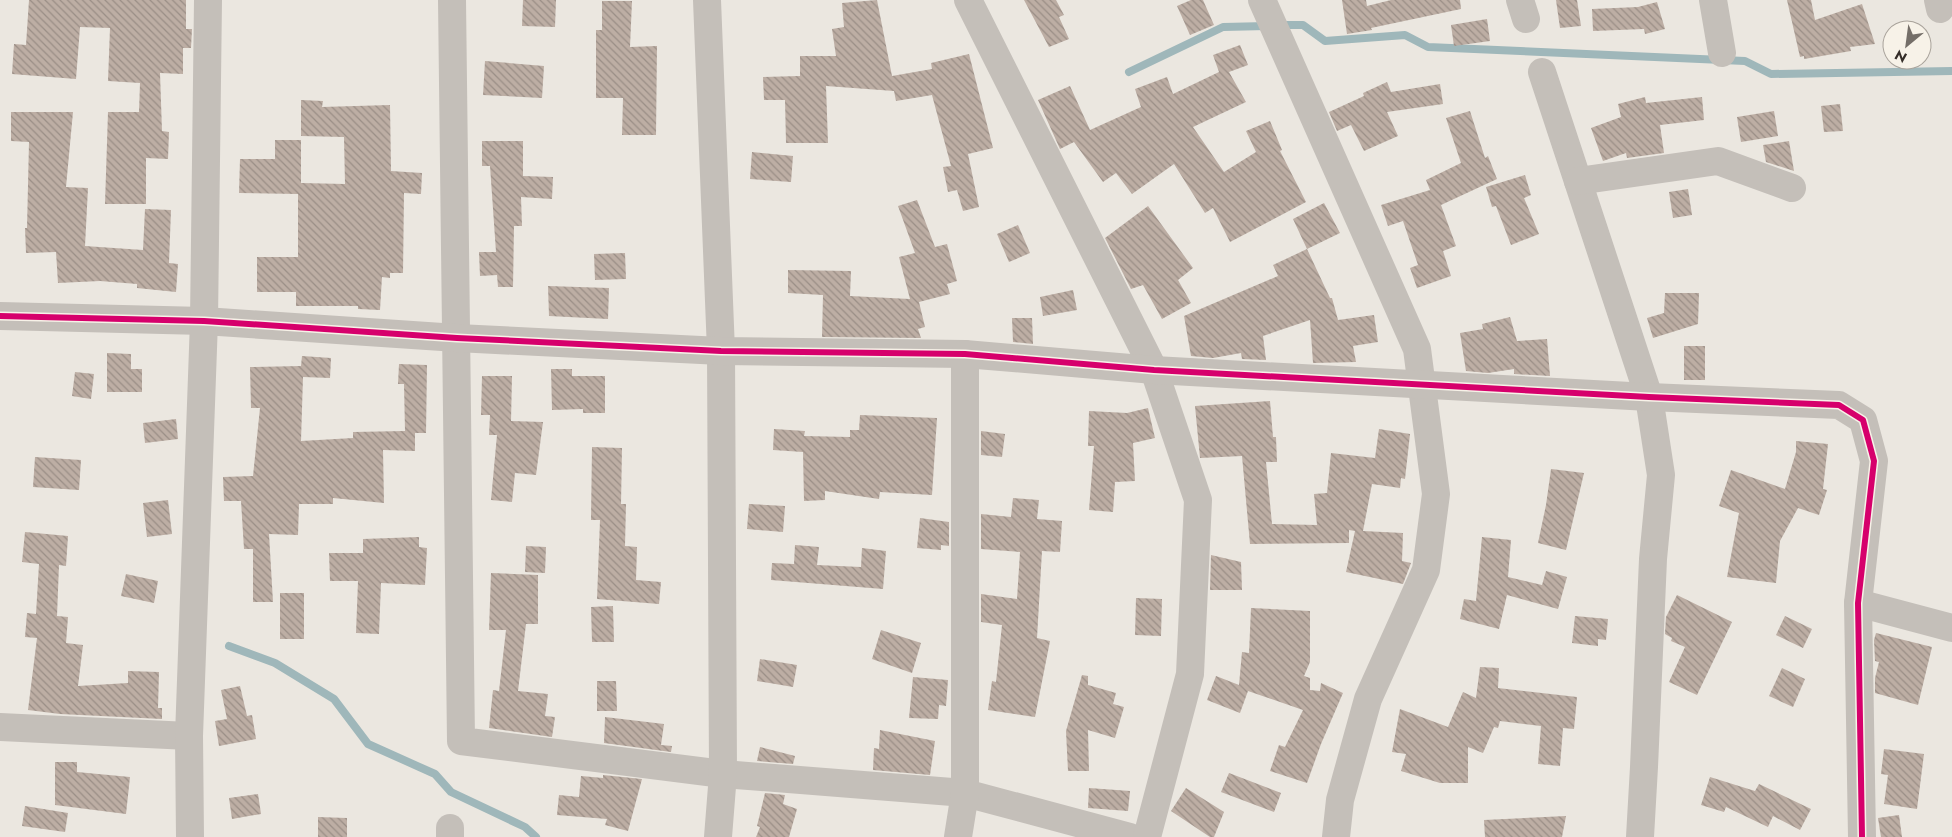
<svg xmlns="http://www.w3.org/2000/svg" width="1952" height="837" viewBox="0 0 1952 837" font-family="Jost,sans-serif">
<style>
.lines{fill:none;stroke-linecap:round;stroke-linejoin:round}
.stream{stroke:#9fb7ba;stroke-width:8}
.building{fill:url(#building-back-hatch)}
.minor{stroke:#c4bfb9;stroke-width:28}
.cycleway-casing{stroke:#f7f2e8;stroke-width:9}
.cycleway{stroke:#d6006c;stroke-width:6}
</style>
<defs>
<pattern id="building-back-hatch" width="6" height="6" patternUnits="userSpaceOnUse" patternTransform="scale(1.25)"><rect width="6" height="6" fill="#bdaea4"/><path d="M-1 5l2 2M0 0l6 6M5-1l2 2" fill="none" stroke="#9a8e86"/></pattern>
</defs>
<rect width="100%" height="100%" fill="#ebe7e0"/>
<g class="lines">
<g class="stream">
<polyline points="1279,25 1303,25 1325,41 1405,35 1428,47 1745,61 1771,74 1952,71"/>
<polyline points="1129,72 1223,27 1267,26"/>
<polyline points="229,646 275,663 334,699 368,744 435,774 451,792 525,827 536,837"/>
</g>
</g>
<g class="building">
<polygon points="29,0 186,0 186,29 192,29 191,48 183,48 183,74 160,73 162,131 169,132 168,159 146,158 146,204 105,204 108,112 139,112 140,83 108,81 110,28 80,27 76,79 12,74 14,44 26,45"/>
<polygon points="523,0 556,0 555,27 522,26"/>
<polygon points="877,0 892,76 932,69 931,63 969,54 993,148 968,154 979,207 963,211 957,190 948,192 943,167 951,166 932,95 896,101 894,91 826,86 828,143 786,143 785,100 764,100 763,77 800,76 800,56 836,56 832,29 844,27 842,3"/>
<polygon points="1024,0 1056,0 1064,15 1059,17 1069,39 1049,47"/>
<polygon points="1191,0 1203,0 1214,25 1190,35 1177,6"/>
<polygon points="1342,0 1366,0 1367,6 1391,0 1460,0 1461,9 1371,28 1372,30 1347,34"/>
<polygon points="1556,0 1577,0 1581,26 1560,28"/>
<polygon points="1787,0 1811,0 1815,20 1862,4 1875,44 1850,47 1851,51 1804,59 1804,56 1800,57"/>
<polygon points="602,1 632,1 630,47 657,46 656,135 622,135 623,98 596,98 596,30 602,30"/>
<polygon points="1657,2 1665,29 1645,34 1644,29 1593,31 1592,9 1638,7"/>
<polygon points="1487,19 1490,41 1454,46 1451,25"/>
<polygon points="1240,45 1248,65 1229,72 1246,102 1193,127 1224,172 1256,152 1246,131 1270,121 1282,150 1280,151 1306,202 1230,242 1213,208 1205,213 1174,164 1132,194 1116,173 1103,182 1074,142 1060,149 1038,100 1070,86 1090,130 1141,107 1135,89 1167,77 1173,94 1219,72 1213,55"/>
<polygon points="485,61 544,66 542,98 483,95"/>
<polygon points="1387,82 1391,92 1440,84 1443,104 1387,112 1398,136 1364,151 1351,125 1337,131 1329,112 1364,96 1363,93"/>
<polygon points="1645,97 1646,103 1702,97 1704,120 1660,125 1664,153 1627,158 1626,153 1603,161 1591,128 1621,117 1618,104"/>
<polygon points="301,100 323,101 322,107 390,105 391,171 422,173 421,194 404,193 403,273 390,273 390,278 382,277 380,310 358,309 358,306 296,306 296,292 257,292 257,257 298,257 298,194 239,193 240,159 275,159 275,140 301,140 301,183 345,184 344,137 301,136"/>
<polygon points="1840,104 1843,131 1824,132 1821,106"/>
<polygon points="1470,111 1485,158 1488,156 1497,179 1441,205 1456,246 1443,251 1451,276 1417,288 1410,268 1418,265 1403,221 1388,226 1381,205 1430,190 1426,180 1461,163 1446,118"/>
<polygon points="1774,111 1778,136 1741,142 1737,117"/>
<polygon points="11,112 73,112 66,187 88,188 85,246 143,250 145,209 171,210 169,263 178,264 176,292 137,288 137,284 100,281 58,283 56,252 26,253 25,228 27,228 29,142 11,141"/>
<polygon points="482,141 523,141 523,176 553,177 552,199 521,197 522,226 514,226 513,287 498,287 497,275 480,276 479,252 496,252 490,166 482,166"/>
<polygon points="1789,141 1794,171 1766,162 1763,145"/>
<polygon points="752,152 793,156 791,182 750,179"/>
<polygon points="1525,175 1531,195 1524,198 1539,234 1511,245 1496,206 1492,207 1486,187"/>
<polygon points="1688,189 1692,215 1673,218 1669,192"/>
<polygon points="917,200 935,247 947,244 957,281 947,284 950,294 919,302 925,327 918,329 921,338 822,337 823,295 788,293 788,270 851,271 850,296 910,299 899,257 915,253 898,206"/>
<polygon points="1324,203 1340,233 1307,249 1293,219"/>
<polygon points="1148,206 1193,268 1178,280 1191,303 1162,319 1143,285 1131,289 1105,238"/>
<polygon points="1018,225 1030,253 1009,262 997,234"/>
<polygon points="1307,249 1330,298 1332,298 1338,320 1374,315 1378,342 1353,346 1356,362 1313,363 1310,320 1263,336 1266,360 1242,359 1241,353 1213,358 1191,356 1184,316 1278,276 1273,265"/>
<polygon points="625,253 626,279 595,280 594,254"/>
<polygon points="548,286 609,288 608,319 549,316"/>
<polygon points="1073,290 1077,310 1043,316 1040,297"/>
<polygon points="1665,293 1699,293 1698,324 1653,338 1647,318 1664,313"/>
<polygon points="1510,317 1517,341 1547,339 1550,376 1514,374 1514,369 1488,373 1466,371 1460,333 1483,329 1482,324"/>
<polygon points="1012,318 1032,318 1033,344 1013,342"/>
<rect x="1684" y="346" width="21" height="34"/>
<polygon points="107,353 131,354 131,369 142,369 142,392 107,392"/>
<polygon points="302,356 331,358 330,378 303,377 301,441 353,438 353,432 405,431 404,384 398,384 399,364 427,365 426,433 415,433 415,451 383,450 384,503 333,498 333,504 299,504 298,535 269,534 273,602 253,602 253,549 244,549 241,501 224,501 223,477 253,476 260,408 251,408 250,367 301,366"/>
<polygon points="551,369 572,369 572,376 605,376 605,413 583,413 583,409 552,410"/>
<polygon points="75,372 94,374 91,399 72,396"/>
<polygon points="482,376 512,376 511,421 543,422 536,475 515,473 512,502 491,500 497,435 489,435 490,415 481,415"/>
<polygon points="1270,401 1273,437 1276,437 1277,462 1266,462 1272,524 1317,525 1314,494 1327,493 1331,453 1375,458 1379,429 1410,434 1405,479 1401,478 1400,488 1372,484 1363,531 1403,533 1402,561 1411,563 1403,584 1346,572 1355,531 1349,530 1349,543 1250,544 1242,456 1200,458 1195,406"/>
<polygon points="1148,408 1155,438 1133,443 1135,481 1115,482 1113,512 1089,510 1094,446 1088,446 1089,411 1127,413"/>
<polygon points="860,415 937,418 932,495 880,492 879,499 825,491 825,500 804,501 803,452 773,450 774,429 805,431 804,436 850,437 850,430 859,430"/>
<polygon points="176,419 178,439 145,443 143,423"/>
<polygon points="981,431 1005,434 1002,457 981,455"/>
<polygon points="1796,441 1828,444 1823,489 1827,490 1819,515 1798,508 1780,541 1776,583 1727,577 1739,513 1719,506 1731,470 1785,489 1796,452"/>
<polygon points="592,447 622,448 621,504 626,504 625,546 637,547 636,580 661,582 659,604 597,599 600,520 591,520"/>
<polygon points="35,457 81,460 79,490 33,487"/>
<polygon points="1551,469 1584,473 1566,550 1538,543 1546,505"/>
<polygon points="1013,498 1039,500 1037,519 1062,521 1060,552 1042,551 1037,638 1050,641 1035,717 988,710 992,681 996,682 1002,625 981,622 981,594 1017,599 1020,552 981,549 981,514 1011,517"/>
<polygon points="168,500 172,534 147,537 143,503"/>
<polygon points="749,504 785,506 783,532 747,529"/>
<polygon points="920,518 949,522 949,546 941,545 941,550 917,548"/>
<polygon points="25,532 68,536 66,566 59,565 57,616 68,617 66,643 83,645 78,686 128,683 128,671 159,672 158,708 162,708 162,719 60,714 28,710 37,638 25,637 27,613 36,614 39,564 22,562"/>
<polygon points="419,537 419,547 427,548 425,585 381,583 379,634 356,633 358,581 330,581 329,553 363,553 363,539"/>
<polygon points="1482,537 1511,540 1508,577 1542,585 1546,571 1567,577 1558,609 1507,595 1499,629 1460,619 1464,599 1476,601"/>
<polygon points="795,545 819,547 817,565 861,567 862,548 886,551 883,589 771,580 772,563 794,564"/>
<polygon points="526,546 546,547 545,573 525,572"/>
<polygon points="1211,555 1241,562 1242,590 1210,590"/>
<polygon points="491,573 538,575 538,624 526,624 518,691 548,694 545,716 555,717 552,737 489,728 493,690 499,691 506,630 489,630"/>
<polygon points="126,574 158,581 154,603 121,596"/>
<rect x="280" y="593" width="24" height="46"/>
<polygon points="1677,595 1732,622 1697,695 1669,682 1685,647 1671,641 1672,638 1665,634 1666,617"/>
<polygon points="1136,598 1162,599 1161,636 1135,635"/>
<polygon points="613,606 614,642 592,642 591,607"/>
<polygon points="1251,608 1310,611 1310,662 1304,676 1310,678 1310,690 1320,691 1321,683 1343,693 1321,744 1307,783 1270,771 1279,745 1285,747 1303,710 1248,691 1240,713 1207,700 1216,676 1239,685 1242,652 1249,653"/>
<polygon points="1575,616 1608,619 1606,640 1598,639 1598,646 1572,643"/>
<polygon points="1785,616 1812,629 1803,648 1776,635"/>
<polygon points="881,630 921,643 912,673 872,659"/>
<polygon points="1876,633 1932,647 1918,705 1875,693 1875,678 1879,662 1875,661 1874,640"/>
<polygon points="760,659 797,665 793,687 757,681"/>
<polygon points="1480,667 1499,668 1498,688 1577,697 1574,729 1563,728 1560,766 1538,764 1541,726 1500,721 1498,728 1494,727 1483,753 1468,747 1468,783 1440,783 1401,771 1406,754 1392,752 1400,709 1448,727 1463,692 1476,698"/>
<polygon points="1782,668 1805,679 1793,707 1769,696"/>
<polygon points="1082,675 1088,676 1088,685 1116,693 1113,704 1124,707 1115,738 1088,730 1089,771 1068,771 1066,731"/>
<polygon points="913,677 948,680 946,706 939,705 938,719 909,718"/>
<polygon points="597,681 616,681 617,711 597,711"/>
<polygon points="240,686 247,716 252,715 256,739 219,746 215,721 227,719 221,690"/>
<polygon points="605,717 664,724 661,745 672,746 671,752 604,743"/>
<polygon points="880,730 935,741 930,775 873,770 874,748 879,749"/>
<polygon points="760,747 795,756 793,764 757,761"/>
<polygon points="1884,749 1924,754 1917,809 1884,804 1888,775 1881,774"/>
<polygon points="55,762 77,762 77,772 130,777 126,814 55,805"/>
<polygon points="1229,773 1281,793 1274,812 1221,792"/>
<polygon points="603,775 642,779 628,831 605,825 607,819 557,815 559,795 579,797 581,776 603,778"/>
<polygon points="1710,777 1755,791 1759,784 1811,809 1800,830 1773,816 1768,827 1726,807 1724,812 1701,805"/>
<polygon points="1089,788 1130,791 1128,811 1088,808"/>
<polygon points="1186,788 1224,812 1214,837 1210,837 1171,811"/>
<polygon points="765,793 785,795 783,804 797,809 789,837 756,837 760,827 757,826"/>
<polygon points="258,794 261,814 232,819 229,798"/>
<polygon points="25,806 68,813 65,832 22,826"/>
<polygon points="1899,815 1902,837 1881,837 1878,818"/>
<polygon points="1566,816 1562,837 1485,837 1484,820"/>
<polygon points="318,817 347,818 347,837 318,837"/>
</g>
<g class="lines">
<g class="minor">
<polyline points="452,0 461,741 723,774 965,793 1130,837"/>
<polyline points="707,0 721,351 723,774 718,837"/>
<polyline points="968,0 1154,370 1198,500 1190,674 1147,837"/>
<polyline points="1262,0 1417,349 1436,494 1426,570 1368,699 1340,800 1336,837"/>
<polyline points="1520,0 1526,19"/>
<polyline points="1713,0 1722,53"/>
<polyline points="1938,0 1940,9"/>
<polyline points="1542,72 1649,397 1661,475 1653,559 1644,767 1640,837"/>
<polyline points="1578,181 1718,161 1792,188"/>
<polyline points="0,316 204,321 457,338 721,351 965,354 1154,370 1649,397 1839,405 1863,420 1874,461 1858,603 1862,837"/>
<polyline points="1858,603 1952,628"/>
<polyline points="0,727 189,736"/>
<polyline points="450,828 450,837"/>
<polyline points="190,837 189,736 204,321 208,0"/>
<polyline points="958,837 965,793 965,354"/>
</g>
<defs>
<polyline id="cycleway" points="0,316 204,321 457,338 721,351 965,354 1154,370 1649,397 1839,405 1863,420 1874,461 1858,603 1862,837"/>
</defs>
<use href="#cycleway" class="cycleway-casing"/>
<use href="#cycleway" class="cycleway"/>
</g>
<g transform="translate(1907 45) rotate(209)"><circle r="24" fill="#f7f2e8" stroke="#a9a39b"/>
<path d="M0-4L9 19L0 12L-9 19Z" fill="#746e68"/>
<text y="-8" font-size="14" font-weight="bold" text-anchor="middle" fill="#342d28">N</text>
</g>
</svg>
